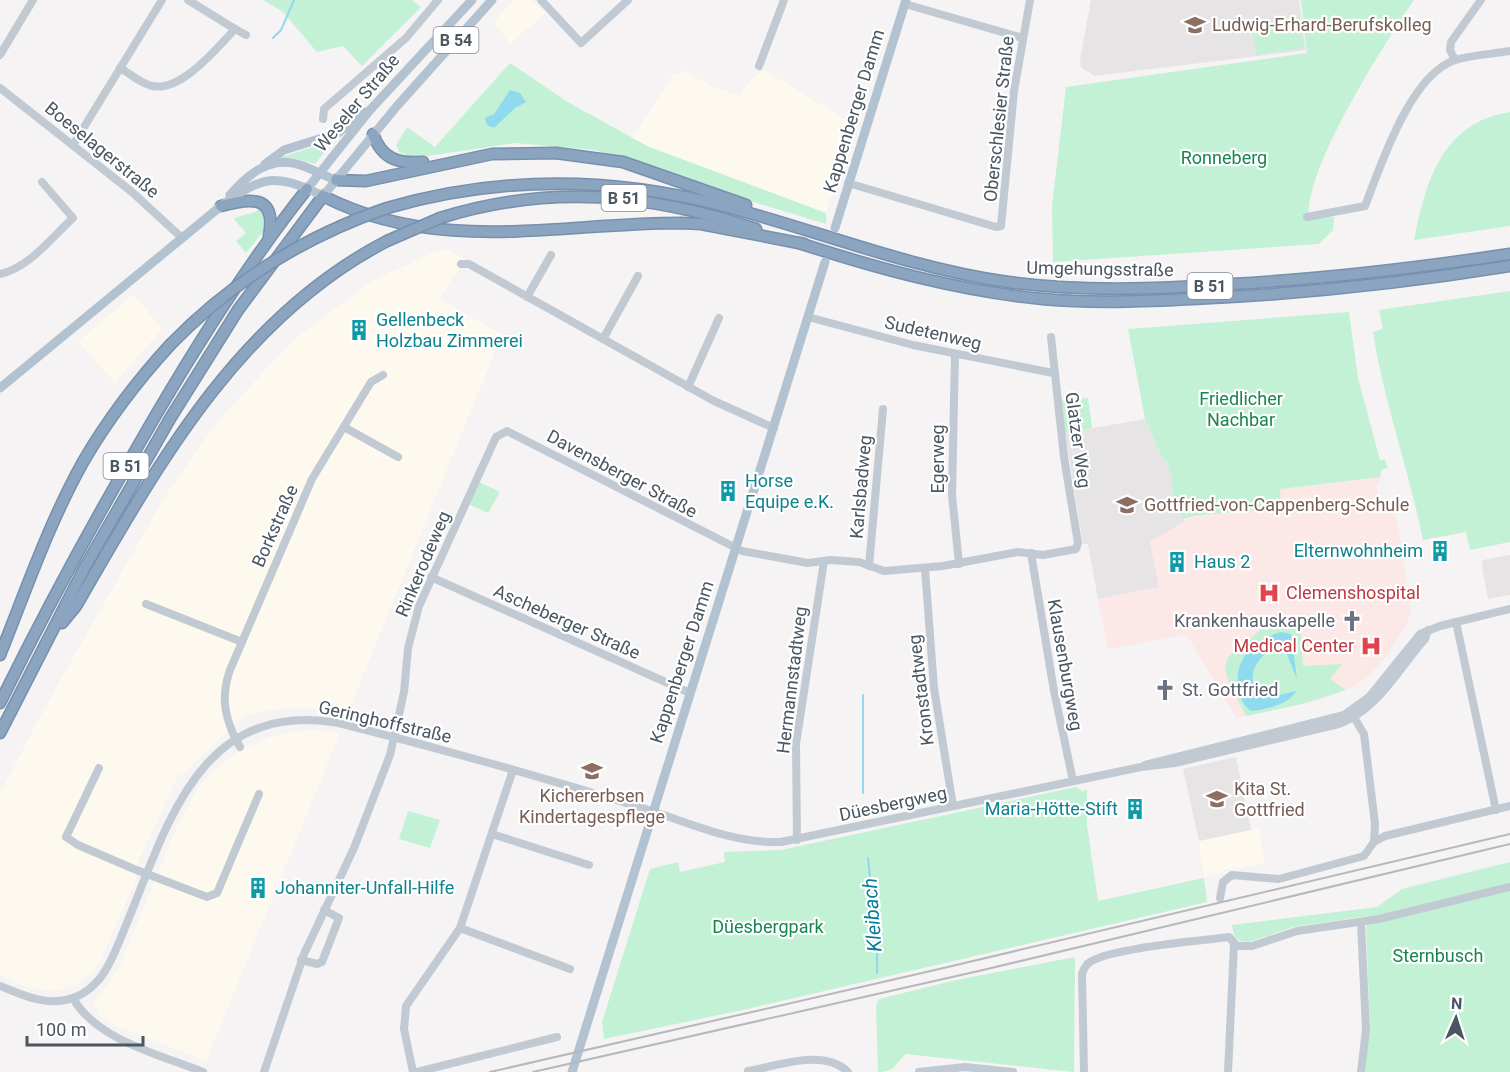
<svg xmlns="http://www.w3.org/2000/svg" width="1510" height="1072" viewBox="0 0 1510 1072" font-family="Roboto,sans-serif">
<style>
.commercial{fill:#fdf9ef}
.education{fill:#e6e4e5}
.medical{fill:#fce8e6}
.green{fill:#c3f1d5}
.water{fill:#90daee}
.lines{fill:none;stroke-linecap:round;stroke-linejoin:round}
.stream{stroke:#90daee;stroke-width:2}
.highway-casing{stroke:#7690ad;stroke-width:13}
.minor{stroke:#c1cad2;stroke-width:8}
.major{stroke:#b3c2d1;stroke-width:9}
.highway{stroke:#8ba5c1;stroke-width:10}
.rail{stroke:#b5b8bd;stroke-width:2}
.highway-bridge-casing{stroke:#7690ad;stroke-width:13;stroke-linecap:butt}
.highway-bridge{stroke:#8ba5c1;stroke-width:10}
.labels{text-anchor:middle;stroke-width:4.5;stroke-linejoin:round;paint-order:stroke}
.shield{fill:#fff;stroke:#808990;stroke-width:1.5}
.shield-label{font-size:16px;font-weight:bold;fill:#4a5661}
.education-label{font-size:18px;fill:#785e54;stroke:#fff;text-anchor:start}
.street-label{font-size:18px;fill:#4a5661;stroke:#fff}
.park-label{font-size:18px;fill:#17864f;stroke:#fff}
.culture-label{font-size:18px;fill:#0d838f;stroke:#fff;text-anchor:start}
.health-label{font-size:18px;fill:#be3a42;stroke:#fff;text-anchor:start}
.worship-label{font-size:18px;fill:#5b616d;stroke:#fff;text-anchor:end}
.water-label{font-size:20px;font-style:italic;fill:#0c7c9b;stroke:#fff}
</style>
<rect width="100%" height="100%" fill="#f5f3f3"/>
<g class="commercial">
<polygon points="514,0 532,0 545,13 510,44 494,22"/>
<polygon points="684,70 709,85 740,96 749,82 764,70 853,124 826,213 647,146 633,138 674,73 680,76"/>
<polygon points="448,249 465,259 439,299 502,334 347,715 299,707 263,711 242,718 183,774 178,776 138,862 135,882 100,961 93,971 78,984 56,991 29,988 0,976 0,793 53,693 167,493 219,420 293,340 372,281 437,251"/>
<polygon points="134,294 162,329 115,383 78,341"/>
<polygon points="307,730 340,733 206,1061 108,1022 100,1016 94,1003 119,968 178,824 198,788 212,772 238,751 272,736"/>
<polygon points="1258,828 1265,863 1225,870 1204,878 1199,841"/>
</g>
<g class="education">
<polygon points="1091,0 1299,0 1306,50 1094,76 1081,67 1080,59"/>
<polygon points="1145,419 1163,459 1167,462 1172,477 1172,490 1182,520 1187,520 1150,542 1159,587 1098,599 1088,544 1083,544 1065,433"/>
<polygon points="1510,555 1510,595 1488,599 1482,567 1483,560"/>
<polygon points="1236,757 1251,830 1199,841 1183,769"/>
</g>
<polygon class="medical" points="1383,477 1377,485 1377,496 1390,506 1397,521 1411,608 1407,624 1386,657 1366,678 1353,687 1320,700 1236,718 1187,635 1108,649 1098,599 1159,587 1150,542 1193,516 1281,508 1279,489"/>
<g class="green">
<polygon points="263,0 411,0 421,7 362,66 343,46 317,52 283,12"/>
<path d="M1301,0H1414C1385,43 1303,170 1309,219L1334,217L1333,230L1319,244L1053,262L1052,206L1066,87L1307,53Z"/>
<polygon points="1300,17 1304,48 1256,55 1252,23"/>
<polygon points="510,63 566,101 647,146 826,213 826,224 711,189 630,159 594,150 515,143 414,158 399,152 396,145 407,127 435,147"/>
<path d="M1510,112V226L1414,240C1426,180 1442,123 1510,112Z"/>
<polygon points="334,140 315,164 294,158 279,158"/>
<path d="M260,208L264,213L267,227L246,253L236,241L246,233L234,219C243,213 252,216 260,208Z"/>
<path d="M1510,291V542L1470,550L1466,532L1423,540C1409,470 1384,403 1373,332L1383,329L1379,310Z"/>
<polygon points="1349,312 1358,378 1380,460 1385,460 1388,468 1382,469 1380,477 1280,489 1281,508 1193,516 1182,520 1172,490 1172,477 1167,462 1163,459 1145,419 1128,329"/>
<polygon points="1088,398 1092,428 1065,433 1061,401"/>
<polygon points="479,482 500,492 488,513 468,504"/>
<polygon points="1300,618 1303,666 1342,664 1330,679 1346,690 1302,704 1246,716 1228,681 1225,667 1228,657 1268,624"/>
<polygon points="1076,787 1082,791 1087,790 1087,825 1098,901 1204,878 1207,902 743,1010 604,1039 602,1022 650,869 678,862 680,872 725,862 724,852 781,850"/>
<polygon points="408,811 440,820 430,848 399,839"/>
<polygon points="1510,862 1510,1072 1365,1072 1370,1029 1366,924 1368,916 1293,927 1249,942 1240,941 1234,936 1232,925 1377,907 1402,889"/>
<path d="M1075,957L1074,1072L906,1054C895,1064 895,1072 878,1072L876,1006L879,999L956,980Z"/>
</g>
<g class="water">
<polygon points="510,90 520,93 526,102 515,108 494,128 487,125 485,118 494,114"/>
<path d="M1281,632L1291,634L1297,679L1286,652L1279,647L1274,648C1257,658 1246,674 1257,692C1272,697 1281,695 1296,691C1290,704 1265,710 1251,711C1244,706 1241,700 1239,691C1232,661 1253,640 1281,632Z"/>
</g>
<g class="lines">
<g class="stream">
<polyline points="273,38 281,30 294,0"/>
<polyline points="863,793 863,695"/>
<polyline points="868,858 877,944 877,973"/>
</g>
<defs>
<g id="highway">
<path d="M373,134C382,159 398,164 423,162"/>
<polyline points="336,180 366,181 492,154 556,153 623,162 746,205"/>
<path d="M221,206C250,198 277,194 269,236"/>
<path d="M387,208C498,176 608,176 720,205C817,230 908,268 1008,282C1082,292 1156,289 1231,284C1324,279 1417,268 1510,254"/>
<path d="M440,218C549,184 648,193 756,229"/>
<path d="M799,243C879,269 959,291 1043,299C1099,304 1155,301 1211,298C1311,293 1411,282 1510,266"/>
<path d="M62,623L76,606C157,466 238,318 387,241"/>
<path d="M0,655C26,590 49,523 83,462C108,419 137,381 170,345"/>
<path d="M0,703C44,613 92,525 142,439C192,352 245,267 307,189"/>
<path d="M0,733L85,567L171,417L238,310L323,196C438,255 558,223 681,223L701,224L804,244"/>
</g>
</defs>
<use href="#highway" class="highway-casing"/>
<g class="minor">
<polyline points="541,0 581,43 628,0"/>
<polyline points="905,4 1023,38"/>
<polyline points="235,29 246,35"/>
<polyline points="0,55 33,0"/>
<polyline points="1455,60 1450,50 1451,42 1481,0"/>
<polyline points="759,66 784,0"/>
<path d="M120,68C129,73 139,82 149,85C178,96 217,48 235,29L188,0"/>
<polyline points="0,88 132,192 182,238"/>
<polyline points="323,119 324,109 406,38 438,0"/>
<polyline points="73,145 162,0"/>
<polyline points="848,183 996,227 1001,226 1014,91 1030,0"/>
<path d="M1307,217L1365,206C1381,165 1410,75 1455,60C1472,55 1492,54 1510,51"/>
<polyline points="461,264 469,264 714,401 774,428"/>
<path d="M0,274C30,267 51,238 73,218L42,182"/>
<polyline points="527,297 551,255"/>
<polyline points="808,317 913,345 1053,373"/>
<polyline points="603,339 638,276"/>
<polyline points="955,354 952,495 959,564"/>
<polyline points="688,387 719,318"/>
<polyline points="344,427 398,457"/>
<polyline points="1031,553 1054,691 1073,781"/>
<polyline points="869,566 883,409"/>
<polyline points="925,569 934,688 953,806"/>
<polyline points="431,577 690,693"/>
<polyline points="146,604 242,642"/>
<polyline points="1456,622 1496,810"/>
<path d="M240,747C225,721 220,698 230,670L312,479L371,382L383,375"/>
<polyline points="1145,765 1344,715 1369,697 1420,634 1440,626 1510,609"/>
<polyline points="99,768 66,837 78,845 134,869 207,897 217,893 259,794"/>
<polyline points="492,834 589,865"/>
<polyline points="797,840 796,744 824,561"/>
<polyline points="1374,842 1385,836 1510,806"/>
<polyline points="1220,898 1223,882 1232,875 1279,879 1364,856 1374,842 1375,824 1364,734 1352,714"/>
<polyline points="460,928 570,969"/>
<polyline points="301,960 317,964 322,962 339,918 324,910"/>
<path d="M0,986C21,994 42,1005 66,1000C101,992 112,960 124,930C167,828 197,699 339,723C438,748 538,776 636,806C684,820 730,844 781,842L1141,767L1175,763L1339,724C1379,709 1398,669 1425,639L1428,630"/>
<path d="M73,998C96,1040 161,1055 203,1072"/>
<path d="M748,1071C778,1066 824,1048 848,1072"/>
<polyline points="264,1072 304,954 354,848 390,755 404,692 408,648 419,606 496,437 507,431 742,551 808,563 830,560 859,562 884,571 943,566 1018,552 1043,555 1076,549 1078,543 1064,457 1051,337"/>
<polyline points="413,1072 404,1029 406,1006 460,928 513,770"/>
<polyline points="417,1072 557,1037"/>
<polyline points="919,1072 965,1067 1013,1072"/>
<path d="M1084,1072L1082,974C1084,969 1085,965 1090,962C1111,948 1200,941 1229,937L1237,946H1252L1297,931L1379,919L1510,887"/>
<polyline points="1228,1072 1234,944"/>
<polyline points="1361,1072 1366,1030 1361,923"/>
</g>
<g class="major">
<polyline points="265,164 284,150 338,133 365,112"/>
<polyline points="307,189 370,110 472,0"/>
<path d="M230,195C248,174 271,155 300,165C313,169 324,176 336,180"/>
<polyline points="835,228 906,0"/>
<path d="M0,388L221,206C263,176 274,172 323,196L397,106L492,0"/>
<polyline points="572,1072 825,262"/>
</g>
<use href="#highway" class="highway"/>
<g class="rail">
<polyline points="490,1072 935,970 1510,834"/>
<polyline points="533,1072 983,970 1510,844"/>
</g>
<defs>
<g id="highway-bridge">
<polyline points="387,241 440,218"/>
<path d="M170,345C232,281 303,237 387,208"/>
</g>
</defs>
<use href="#highway-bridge" class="highway-bridge-casing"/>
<use href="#highway-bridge" class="highway-bridge"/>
</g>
<defs>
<symbol id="school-bare" viewBox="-9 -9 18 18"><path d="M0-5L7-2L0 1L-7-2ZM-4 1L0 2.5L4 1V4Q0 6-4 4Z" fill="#8d6e63" stroke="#fff" stroke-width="2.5" paint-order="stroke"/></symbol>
<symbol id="building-bare" viewBox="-9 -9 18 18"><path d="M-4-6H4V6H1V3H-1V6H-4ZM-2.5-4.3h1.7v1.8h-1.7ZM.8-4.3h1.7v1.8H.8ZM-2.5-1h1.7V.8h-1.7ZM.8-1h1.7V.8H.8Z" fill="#0f9aa8" stroke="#fff" stroke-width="2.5" paint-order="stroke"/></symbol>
<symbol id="hospital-bare" viewBox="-9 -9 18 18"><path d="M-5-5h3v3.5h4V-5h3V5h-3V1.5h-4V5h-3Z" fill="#e0444e" stroke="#fff" stroke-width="2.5" paint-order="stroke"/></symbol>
<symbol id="church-bare" viewBox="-9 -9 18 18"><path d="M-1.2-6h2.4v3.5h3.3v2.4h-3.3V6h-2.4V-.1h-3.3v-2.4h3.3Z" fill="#6b7280" stroke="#fff" stroke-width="2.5" paint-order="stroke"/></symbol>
</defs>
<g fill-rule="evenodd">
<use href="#school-bare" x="1180" y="10" width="30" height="30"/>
<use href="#building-bare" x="344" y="315" width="30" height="30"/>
<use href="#building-bare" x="713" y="476" width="30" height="30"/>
<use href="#school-bare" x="1112" y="490" width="30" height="30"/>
<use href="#building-bare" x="1425" y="536" width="30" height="30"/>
<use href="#building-bare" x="1162" y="547" width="30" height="30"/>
<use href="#hospital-bare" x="1254" y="578" width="30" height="30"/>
<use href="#church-bare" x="1337" y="606" width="30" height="30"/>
<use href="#hospital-bare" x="1356" y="631" width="30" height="30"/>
<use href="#church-bare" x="1150" y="675" width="30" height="30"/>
<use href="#school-bare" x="577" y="756" width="30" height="30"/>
<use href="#school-bare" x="1202" y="784" width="30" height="30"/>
<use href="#building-bare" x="1120" y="794" width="30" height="30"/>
<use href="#building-bare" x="243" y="873" width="30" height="30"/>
</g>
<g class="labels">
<g class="shield">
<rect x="433.5" y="27" width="45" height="26" rx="4.5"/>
<rect x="601.5" y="185" width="45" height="26" rx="4.5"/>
<rect x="1187.5" y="273" width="45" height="26" rx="4.5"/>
<rect x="103.5" y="453" width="45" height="26" rx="4.5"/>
</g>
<g class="shield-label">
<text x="456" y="46">B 54</text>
<text x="624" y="204">B 51</text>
<text x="1210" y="292">B 51</text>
<text x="126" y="472">B 51</text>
</g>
<g class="education-label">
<text x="1212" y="31">Ludwig-Erhard-Berufskolleg</text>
<text x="1144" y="511">Gottfried-von-Cappenberg-Schule</text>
<text x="1234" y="795">Kita St.<tspan x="1234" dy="21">Gottfried</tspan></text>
<text x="592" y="802" text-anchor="middle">Kichererbsen<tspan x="592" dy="21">Kindertagespflege</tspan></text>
</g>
<g class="street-label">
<text transform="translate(357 103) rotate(-50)" y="6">Weseler Straße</text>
<text transform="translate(854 111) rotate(-73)" y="6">Kappenberger Damm</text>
<text transform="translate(999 119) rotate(-84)" y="6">Oberschlesier Straße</text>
<text transform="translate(102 150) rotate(39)" y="6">Boeselagerstraße</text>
<text transform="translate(1100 269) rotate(1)" y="6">Umgehungsstraße</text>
<text transform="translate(933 333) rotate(13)" y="6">Sudetenweg</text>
<text transform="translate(1078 440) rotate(82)" y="6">Glatzer Weg</text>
<text transform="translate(938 459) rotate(-90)" y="6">Egerweg</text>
<text transform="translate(622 474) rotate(28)" y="6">Davensberger Straße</text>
<text transform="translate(861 487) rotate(-85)" y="6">Karlsbadweg</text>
<text transform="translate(275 526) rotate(-66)" y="6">Borkstraße</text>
<text transform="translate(423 564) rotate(-67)" y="6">Rinkerodeweg</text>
<text transform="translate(567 622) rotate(24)" y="6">Ascheberger Straße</text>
<text transform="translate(682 662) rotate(-72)" y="6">Kappenberger Damm</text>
<text transform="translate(1065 665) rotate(80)" y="6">Klausenburgweg</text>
<text transform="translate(792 680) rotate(-83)" y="6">Hermannstadtweg</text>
<text transform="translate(921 690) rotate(-97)" y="6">Kronstadtweg</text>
<text transform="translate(385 722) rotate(13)" y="6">Geringhoffstraße</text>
<text transform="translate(893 804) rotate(-12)" y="6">Düesbergweg</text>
</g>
<g class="park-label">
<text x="1224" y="164">Ronneberg</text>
<text x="1241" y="405">Friedlicher<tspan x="1241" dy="21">Nachbar</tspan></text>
<text x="768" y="933">Düesbergpark</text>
<text x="1438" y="962">Sternbusch</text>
</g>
<g class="culture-label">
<text x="376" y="326">Gellenbeck<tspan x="376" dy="21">Holzbau Zimmerei</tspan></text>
<text x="745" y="487">Horse<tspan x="745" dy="21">Equipe e.K.</tspan></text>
<text x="1423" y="557" text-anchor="end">Elternwohnheim</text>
<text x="1194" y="568">Haus 2</text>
<text x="1118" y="815" text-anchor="end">Maria-Hötte-Stift</text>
<text x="275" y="894">Johanniter-Unfall-Hilfe</text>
</g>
<g class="health-label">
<text x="1286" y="599">Clemenshospital</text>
<text x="1354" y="652" text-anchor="end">Medical Center</text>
</g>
<g class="worship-label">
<text x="1335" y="627">Krankenhauskapelle</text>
<text x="1182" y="696" text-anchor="start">St. Gottfried</text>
</g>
<g class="water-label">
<text transform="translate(872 915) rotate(-94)" y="7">Kleibach</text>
</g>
</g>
<g transform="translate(1456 1018) rotate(3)" stroke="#ffffff" stroke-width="4.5" paint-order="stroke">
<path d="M0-4.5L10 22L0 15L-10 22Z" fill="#4a5661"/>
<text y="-9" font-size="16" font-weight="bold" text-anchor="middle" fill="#4a5661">N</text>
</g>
<path d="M27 1036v9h116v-9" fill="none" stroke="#4a5661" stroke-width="3"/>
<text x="36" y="1036" font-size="18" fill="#4a5661" stroke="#ffffff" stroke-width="4.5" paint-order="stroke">100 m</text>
</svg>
